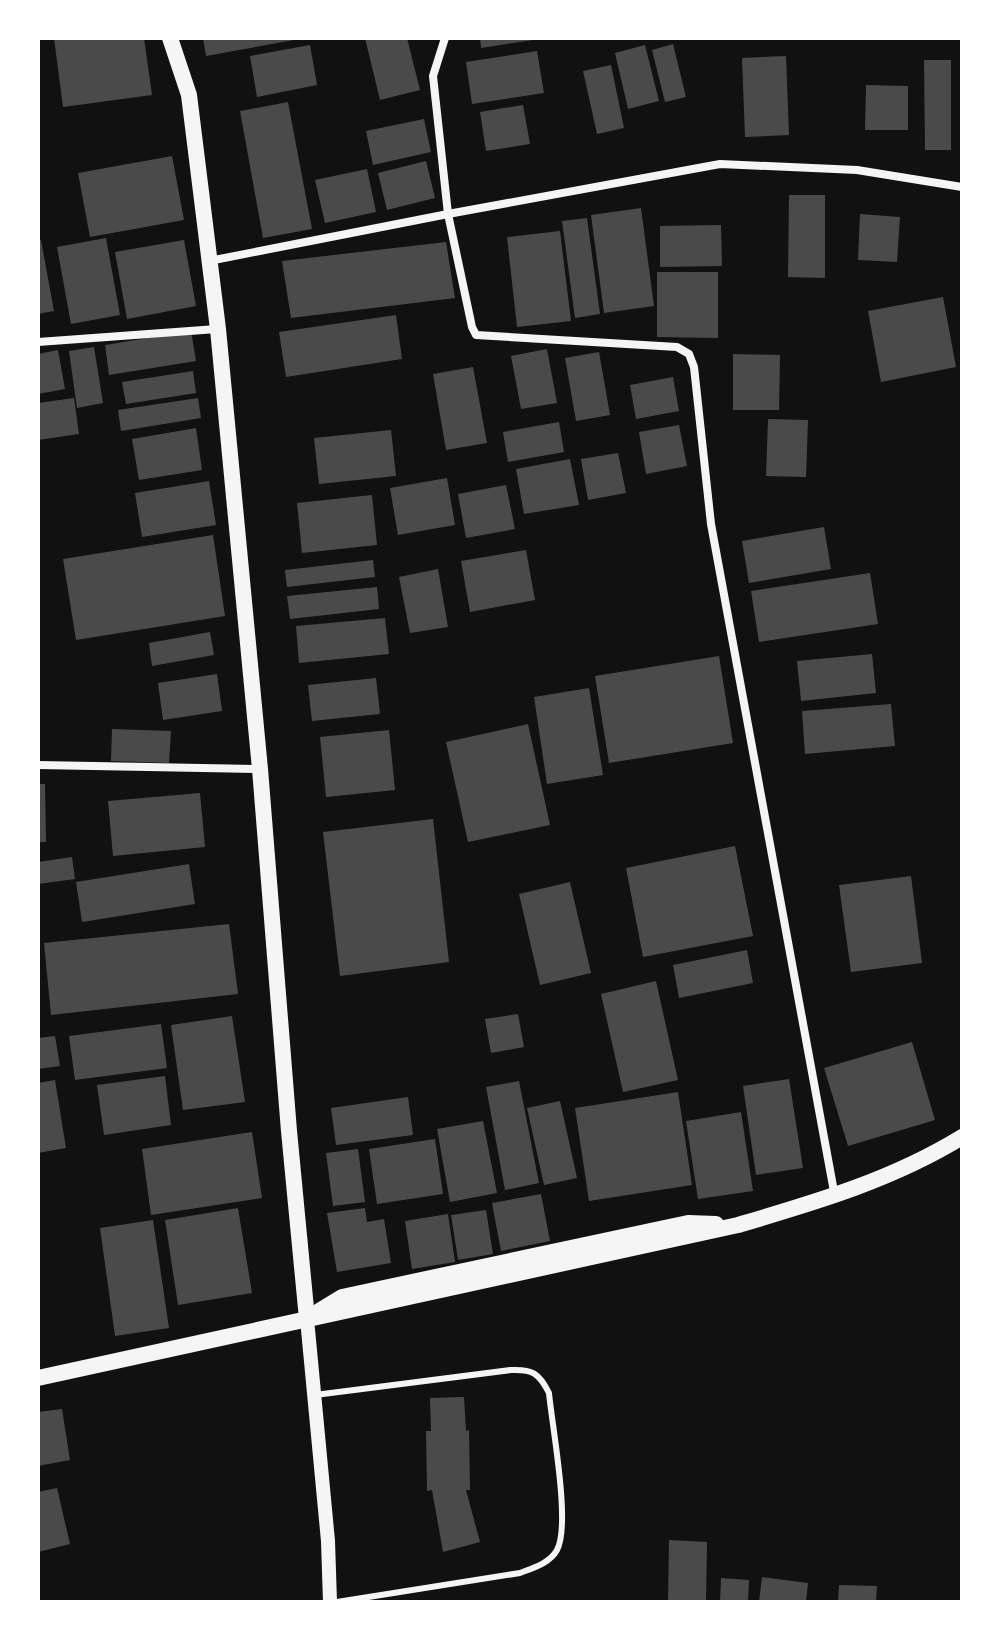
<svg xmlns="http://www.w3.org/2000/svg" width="1000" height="1640" viewBox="0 0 1000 1640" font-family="'Golos Text',sans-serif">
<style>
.building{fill:#4a4a4a}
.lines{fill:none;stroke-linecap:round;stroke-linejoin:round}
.service{stroke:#f5f5f5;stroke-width:6}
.minor{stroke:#f5f5f5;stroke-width:8}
.tertiary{stroke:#f5f5f5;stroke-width:14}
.secondary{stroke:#f5f5f5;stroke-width:16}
</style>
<rect width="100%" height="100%" fill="#111"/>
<g class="building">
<polygon points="54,38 144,38 152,95 63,107"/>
<polygon points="203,38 294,38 294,40 206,56"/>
<polygon points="365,38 407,38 420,90 380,100"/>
<polygon points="480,38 533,38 533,40 481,48"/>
<polygon points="673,44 686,97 665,102 652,50"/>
<polygon points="310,45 317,85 257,97 250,56"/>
<polygon points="645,45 659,101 628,109 615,53"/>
<polygon points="537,51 544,93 472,104 466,62"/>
<polygon points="786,56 789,135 745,137 742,58"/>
<polygon points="924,60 951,60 951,150 925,150"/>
<polygon points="611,65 624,128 597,134 583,71"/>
<polygon points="866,85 908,86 908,130 865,130"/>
<polygon points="288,102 312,229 263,238 240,111"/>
<polygon points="523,105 530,144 486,151 480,112"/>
<polygon points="424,119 431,152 373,165 366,131"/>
<polygon points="172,156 184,220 90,237 78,173"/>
<polygon points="426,161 435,198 387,210 378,173"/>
<polygon points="367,169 376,212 325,223 315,180"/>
<polygon points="789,195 825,195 825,278 788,277"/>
<polygon points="641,208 654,306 604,313 591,215"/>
<polygon points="860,214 900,217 897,262 858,260"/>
<polygon points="587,218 600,314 575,318 562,221"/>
<polygon points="721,225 722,266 660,267 660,226"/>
<polygon points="560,231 571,321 517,327 507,237"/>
<polygon points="106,238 120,315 71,324 57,247"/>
<polygon points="38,240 41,240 54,311 38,314"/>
<polygon points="184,240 196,306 127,319 115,252"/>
<polygon points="446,242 455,298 291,318 282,261"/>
<polygon points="657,272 718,272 718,338 657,337"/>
<polygon points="943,297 956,367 881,382 868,311"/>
<polygon points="396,315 402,359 286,377 279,332"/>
<polygon points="191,331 196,361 109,375 105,345"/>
<polygon points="94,347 103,403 77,408 69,351"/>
<polygon points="547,349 557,403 521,409 511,356"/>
<polygon points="58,350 65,389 38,394 38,354"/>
<polygon points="599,352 610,415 576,421 565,358"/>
<polygon points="733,354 780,355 779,410 733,410"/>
<polygon points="473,367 487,443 446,450 433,374"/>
<polygon points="193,371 196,393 126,404 122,382"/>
<polygon points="673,377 679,411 636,419 630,385"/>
<polygon points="74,398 79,434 38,440 38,403"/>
<polygon points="198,398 201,418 121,431 118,410"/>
<polygon points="768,419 808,420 806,477 766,476"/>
<polygon points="559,422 564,452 508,462 503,432"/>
<polygon points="679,425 687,466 646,474 639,432"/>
<polygon points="196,428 202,470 139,480 132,439"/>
<polygon points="391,430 396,476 319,484 314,438"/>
<polygon points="618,453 626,493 588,500 581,459"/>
<polygon points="570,459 579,505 524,514 516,469"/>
<polygon points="447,478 455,525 398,535 390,488"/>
<polygon points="209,481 216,525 142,537 135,493"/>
<polygon points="506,485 515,529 466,538 458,494"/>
<polygon points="372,495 377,545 302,553 297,503"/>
<polygon points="824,527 831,569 749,583 742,541"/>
<polygon points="213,535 225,616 76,640 63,559"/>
<polygon points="526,550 535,600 470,612 461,561"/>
<polygon points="373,560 375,577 287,587 285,570"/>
<polygon points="438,569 448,627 410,633 399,577"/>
<polygon points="870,573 878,624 759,642 751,591"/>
<polygon points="377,587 379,609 290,619 287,596"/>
<polygon points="385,618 389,654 299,663 296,626"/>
<polygon points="210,632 214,655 152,666 149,643"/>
<polygon points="872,654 876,693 801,701 797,661"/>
<polygon points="719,656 733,743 609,763 595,676"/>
<polygon points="217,674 222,711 163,720 158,683"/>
<polygon points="376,678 380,714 312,721 308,685"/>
<polygon points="589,688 603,775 547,784 534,697"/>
<polygon points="891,704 895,746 805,754 802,711"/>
<polygon points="528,724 550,825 468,842 446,742"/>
<polygon points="112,729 171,731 169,763 111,761"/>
<polygon points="389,730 395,790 326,797 320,737"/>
<polygon points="38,784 45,784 46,842 38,842"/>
<polygon points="200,793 205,847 113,856 108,801"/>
<polygon points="433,819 449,962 340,976 323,832"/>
<polygon points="735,846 753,936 643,957 626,868"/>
<polygon points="72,857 75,879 38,884 38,862"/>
<polygon points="189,864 195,904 82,922 76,882"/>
<polygon points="911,876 922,963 851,972 839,885"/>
<polygon points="570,882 591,973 540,985 519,894"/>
<polygon points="229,924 238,994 51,1015 44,943"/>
<polygon points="747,950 753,983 679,998 673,965"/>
<polygon points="656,981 678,1080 623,1092 601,994"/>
<polygon points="518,1014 524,1047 491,1053 485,1019"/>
<polygon points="232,1016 245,1102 183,1110 171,1025"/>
<polygon points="161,1024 167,1068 75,1080 69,1036"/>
<polygon points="55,1036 60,1066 38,1069 38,1038"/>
<polygon points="912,1042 935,1120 848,1146 824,1068"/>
<polygon points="165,1076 171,1125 104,1135 97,1085"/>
<polygon points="789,1079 803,1168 756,1175 743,1086"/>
<polygon points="55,1080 66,1148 38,1153 38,1083"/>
<polygon points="519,1081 539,1183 505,1190 486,1087"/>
<polygon points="678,1092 692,1185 589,1201 575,1108"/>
<polygon points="408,1097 413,1135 336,1145 331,1108"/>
<polygon points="560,1101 577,1178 544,1185 527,1108"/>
<polygon points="741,1112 753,1191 698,1199 686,1121"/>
<polygon points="483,1121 497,1193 450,1202 437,1129"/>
<polygon points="252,1132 262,1198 151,1215 142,1149"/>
<polygon points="435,1139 443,1194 377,1204 369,1149"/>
<polygon points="358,1149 365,1202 333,1206 326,1153"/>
<polygon points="541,1194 550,1241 501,1251 492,1203"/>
<polygon points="238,1208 252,1293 178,1305 165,1220"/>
<polygon points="365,1208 367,1222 384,1219 391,1263 337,1272 327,1213"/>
<polygon points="486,1210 493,1254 458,1260 451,1215"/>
<polygon points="448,1214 455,1262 412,1269 405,1221"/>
<polygon points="153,1220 169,1328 115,1336 100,1228"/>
<polygon points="464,1397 466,1431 469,1430 470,1490 466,1490 480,1542 443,1552 432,1490 427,1491 426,1431 431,1431 430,1398"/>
<polygon points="62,1409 70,1460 38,1466 38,1412"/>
<polygon points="57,1488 70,1544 38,1552 38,1492"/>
<polygon points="669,1540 707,1542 706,1602 668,1602"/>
<polygon points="762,1577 808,1583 806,1602 759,1602"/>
<polygon points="721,1578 749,1580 748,1602 720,1602"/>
<polygon points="839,1585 877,1586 876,1602 838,1602"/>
</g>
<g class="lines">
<path class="service" d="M315,1395L511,1370C532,1369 539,1373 549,1393C552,1426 571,1524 557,1550C550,1563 533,1568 520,1573L337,1602"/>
<g class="minor">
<polyline points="445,38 433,76 448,214 472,327 476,335 677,347 689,354 694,367 711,524 835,1197"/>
<polyline points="209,261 448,214 720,164 857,170 962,187"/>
<polyline points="38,342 217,329"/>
<polyline points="38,765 260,769"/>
</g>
<polyline class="tertiary" points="307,1319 328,1541 330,1602"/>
<g class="secondary">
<polyline points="170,38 189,95 218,329 260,769 289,1131 307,1319"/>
<polyline points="319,1311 342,1297 688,1223 716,1224"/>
<path d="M38,1378L738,1225C816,1202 892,1180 962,1137"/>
</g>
</g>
<rect width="1000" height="1640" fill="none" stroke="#ffffff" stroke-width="80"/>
</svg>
